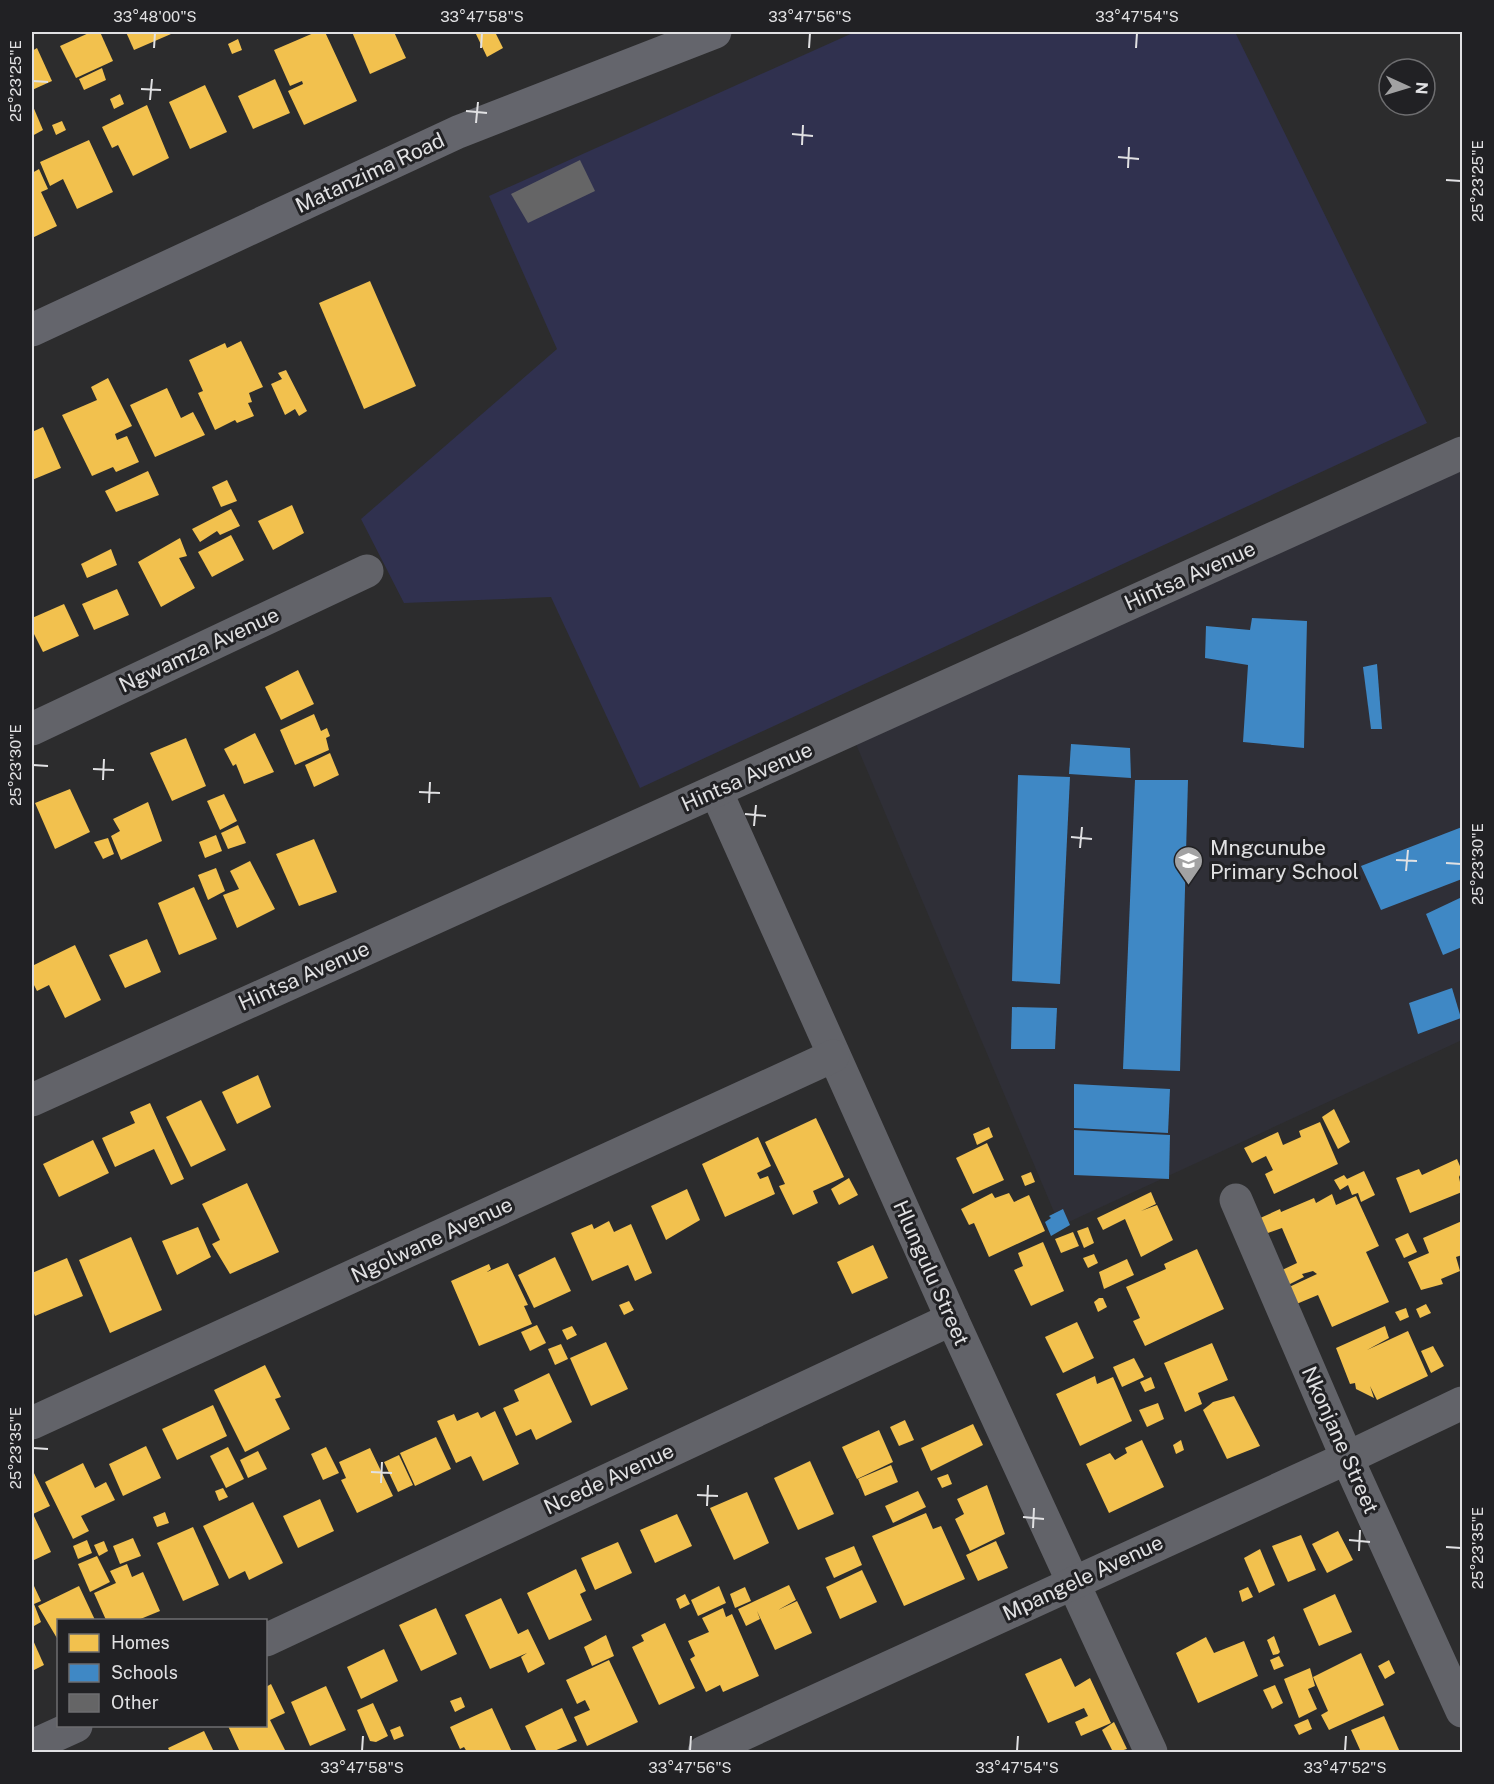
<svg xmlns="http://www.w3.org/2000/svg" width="1494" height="1784" viewBox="0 0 1494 1784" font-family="'Public Sans',sans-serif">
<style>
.built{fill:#2f2f37}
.green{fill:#30314f}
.homes{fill:#f2c14e}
.schools{fill:#3f88c5}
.building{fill:#656566}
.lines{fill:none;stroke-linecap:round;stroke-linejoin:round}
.street{stroke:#626369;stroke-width:33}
.secondary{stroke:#64656c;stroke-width:33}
.ticks{fill:none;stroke:#e1e1e3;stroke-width:2}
.labels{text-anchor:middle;stroke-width:6;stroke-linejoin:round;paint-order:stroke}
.street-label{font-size:21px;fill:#e1e1e3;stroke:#212124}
.poi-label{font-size:21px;fill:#e1e1e3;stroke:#212124;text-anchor:start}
.neatline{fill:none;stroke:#e1e1e3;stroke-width:2}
.ticks-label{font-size:15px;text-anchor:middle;fill:#e1e1e3}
</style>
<rect width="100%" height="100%" fill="#2c2c2d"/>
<polygon class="built" points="1462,453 1462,1040 1060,1226 850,730"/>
<polygon class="green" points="855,32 1235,32 1427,423 640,788 551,597 404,603 361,519 557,349 489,196"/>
<g class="homes">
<polygon points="91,32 100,32 113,61 76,78 60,46"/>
<polygon points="126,32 170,32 171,34 134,50"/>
<polygon points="316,32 325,32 357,101 304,125 288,91 303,84 302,81 290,86 274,50"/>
<polygon points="352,32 394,32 406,58 370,74"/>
<polygon points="475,32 495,32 503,48 487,57"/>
<polygon points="238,39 242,50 232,54 228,44"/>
<polygon points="37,48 52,81 32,90 32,51"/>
<polygon points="102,68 106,80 84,90 79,79"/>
<polygon points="275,79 290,113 253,129 238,96"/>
<polygon points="205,85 227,132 190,149 169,102"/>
<polygon points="120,94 124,104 114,109 110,99"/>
<polygon points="32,104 43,130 32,136"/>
<polygon points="147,105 169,158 133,176 118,145 112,148 102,127"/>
<polygon points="62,121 66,130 56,135 52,125"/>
<polygon points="89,140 113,192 77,209 63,179 50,186 40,162"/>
<polygon points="39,169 48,189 41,192 57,226 32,238 32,173"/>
<polygon points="370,281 416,386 364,409 319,303"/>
<polygon points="241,341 263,387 249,393 252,402 248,403 254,416 237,423 235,420 215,430 198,393 203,391 189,360 225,343 227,348"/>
<polygon points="286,370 307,411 299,416 295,409 285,415 271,384 282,379 278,373"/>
<polygon points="108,378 132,426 115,434 117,440 127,436 139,462 116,472 113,467 92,476 62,415 97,400 91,387"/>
<polygon points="167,388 181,418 193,412 205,435 155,457 130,405"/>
<polygon points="43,427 61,468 32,480 32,432"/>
<polygon points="148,471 159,495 116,512 105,491"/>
<polygon points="227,480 237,501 221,507 212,487"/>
<polygon points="292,505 304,533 273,550 258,521"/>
<polygon points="231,509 240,526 220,535 217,531 200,542 192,529"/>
<polygon points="231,535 244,560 212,577 198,552"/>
<polygon points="180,538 187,556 179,558 195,588 161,607 138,562"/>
<polygon points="111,549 117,565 87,578 81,564"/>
<polygon points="117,589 129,615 94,630 82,604"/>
<polygon points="64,604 79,636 43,652 32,630 32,618"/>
<polygon points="298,670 314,704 281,720 265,687"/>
<polygon points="314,714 321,731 327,728 330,736 326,738 329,750 295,765 280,730"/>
<polygon points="255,733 274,772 244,784 236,764 233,766 224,749"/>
<polygon points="186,738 206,786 172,801 150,753"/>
<polygon points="330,753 339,775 314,787 305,765"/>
<polygon points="70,789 90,832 55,849 35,803"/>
<polygon points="224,794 237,821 220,830 207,801"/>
<polygon points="148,802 162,841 121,860 111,836 120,831 113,819"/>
<polygon points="238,825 246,843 228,849 221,833"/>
<polygon points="216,835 222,851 205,858 199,842"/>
<polygon points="108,838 114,854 103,859 94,842"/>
<polygon points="314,839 337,892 299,906 276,854"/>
<polygon points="250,861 275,909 237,928 223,895 239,889 230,871"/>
<polygon points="216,868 225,891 208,900 198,875"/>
<polygon points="194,887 217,939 179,955 158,903"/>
<polygon points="147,939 161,972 125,988 109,955"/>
<polygon points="75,945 101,1000 65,1018 49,985 37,991 32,981 32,966"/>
<polygon points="258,1075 271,1107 237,1124 222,1092"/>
<polygon points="201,1100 226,1150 191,1167 166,1117"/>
<polygon points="150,1103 184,1179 171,1185 154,1149 115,1167 102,1138 135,1123 130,1112"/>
<polygon points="1334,1109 1350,1142 1338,1149 1322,1117"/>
<polygon points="816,1118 844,1177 813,1191 818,1203 793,1215 779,1186 785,1184 765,1142"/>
<polygon points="1320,1122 1338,1164 1274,1194 1265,1174 1273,1170 1266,1156 1252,1163 1244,1148 1278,1132 1283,1145 1301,1137 1299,1131"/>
<polygon points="989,1127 993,1137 977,1145 973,1134"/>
<polygon points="758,1137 771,1166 757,1173 760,1179 768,1176 775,1194 725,1217 702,1164"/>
<polygon points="93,1140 109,1173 59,1197 43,1164"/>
<polygon points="987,1143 1004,1180 973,1194 956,1158"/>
<polygon points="1457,1159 1462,1171 1459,1177 1462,1192 1410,1213 1396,1178 1419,1169 1422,1175"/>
<polygon points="1364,1171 1375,1195 1361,1202 1358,1193 1352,1195 1348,1185 1340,1190 1334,1180 1344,1175 1347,1179"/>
<polygon points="1031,1172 1035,1182 1025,1186 1021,1176"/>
<polygon points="849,1178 858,1195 839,1205 831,1189"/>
<polygon points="247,1183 279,1252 230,1274 212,1244 220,1240 202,1204"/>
<polygon points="687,1189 700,1220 666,1240 651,1206"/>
<polygon points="1151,1192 1156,1204 1141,1211 1157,1205 1173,1240 1141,1257 1125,1219 1103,1230 1097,1218"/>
<polygon points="992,1193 995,1198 1009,1193 1014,1202 1029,1195 1045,1231 989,1257 974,1223 969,1225 961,1209"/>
<polygon points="1332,1194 1336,1205 1356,1196 1379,1246 1366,1252 1389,1302 1332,1327 1318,1295 1294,1305 1287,1288 1317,1274 1313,1271 1302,1274 1304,1277 1288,1285 1280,1271 1297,1263 1282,1228 1265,1234 1258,1219 1280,1209 1281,1212 1314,1198 1316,1203"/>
<polygon points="609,1221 614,1232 631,1224 652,1273 635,1281 628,1265 592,1281 571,1233 592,1224 594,1229"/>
<polygon points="1462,1221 1462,1255 1456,1257 1460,1271 1441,1279 1443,1284 1421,1290 1408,1262 1429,1253 1423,1238"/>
<polygon points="198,1227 211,1257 177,1275 162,1241"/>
<polygon points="1088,1227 1094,1243 1084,1248 1077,1231"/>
<polygon points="1073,1232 1079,1246 1061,1253 1055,1239"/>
<polygon points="1408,1233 1417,1252 1404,1258 1395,1239"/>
<polygon points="131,1237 162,1310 110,1333 79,1260"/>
<polygon points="1043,1242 1064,1291 1031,1306 1014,1270 1023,1266 1018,1253"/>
<polygon points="873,1245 888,1278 852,1294 837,1262"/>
<polygon points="1197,1249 1224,1309 1145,1346 1133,1321 1140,1318 1126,1287 1166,1269 1164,1264"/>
<polygon points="1094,1254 1098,1263 1088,1268 1083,1258"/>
<polygon points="555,1257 571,1291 534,1308 518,1275"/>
<polygon points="67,1258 83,1296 35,1316 32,1308 32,1273"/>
<polygon points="1127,1259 1134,1275 1104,1289 1099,1272"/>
<polygon points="508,1263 528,1305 524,1306 532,1324 479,1346 451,1281 489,1264 491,1269 487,1272"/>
<polygon points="1099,1298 1103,1298 1107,1307 1098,1312 1094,1302"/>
<polygon points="629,1301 634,1310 624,1315 619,1305"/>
<polygon points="1426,1304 1431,1313 1420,1318 1416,1309"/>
<polygon points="1406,1308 1409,1317 1400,1321 1395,1312"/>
<polygon points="1077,1322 1094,1358 1063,1373 1045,1337"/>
<polygon points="537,1325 546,1343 530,1351 521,1332"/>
<polygon points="572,1326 577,1335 567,1340 562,1330"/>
<polygon points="1385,1326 1389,1338 1367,1350 1408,1331 1428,1376 1377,1400 1370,1386 1374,1398 1356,1389 1355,1383 1350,1384 1336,1348"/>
<polygon points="606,1342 628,1389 591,1406 570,1358"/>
<polygon points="1212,1343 1228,1380 1198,1393 1202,1404 1185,1412 1164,1363"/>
<polygon points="561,1344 568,1359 555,1365 548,1349"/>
<polygon points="1433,1346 1444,1366 1431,1373 1421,1351"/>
<polygon points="1134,1358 1144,1377 1122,1387 1113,1367"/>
<polygon points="265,1365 281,1397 275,1399 290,1429 245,1452 214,1390"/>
<polygon points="549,1373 572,1422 536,1440 531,1429 516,1436 503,1408 519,1401 514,1390"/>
<polygon points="1095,1376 1097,1384 1113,1377 1132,1421 1080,1446 1056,1394"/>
<polygon points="1151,1377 1155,1388 1145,1392 1140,1382"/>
<polygon points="1234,1396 1260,1446 1227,1459 1203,1410 1213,1402"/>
<polygon points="1158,1403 1164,1419 1147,1427 1139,1410"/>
<polygon points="213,1405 227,1436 177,1460 162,1429"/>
<polygon points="495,1411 519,1464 483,1481 471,1456 456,1463 437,1421 454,1414 457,1421 478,1412 481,1418"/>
<polygon points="905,1420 914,1440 899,1446 890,1427"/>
<polygon points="973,1424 983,1445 931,1471 921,1448"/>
<polygon points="879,1430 893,1462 857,1479 842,1447"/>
<polygon points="436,1437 451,1469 415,1486 400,1453"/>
<polygon points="1142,1440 1164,1487 1109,1513 1086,1464 1110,1453 1115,1460 1127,1453 1125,1448"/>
<polygon points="1181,1440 1184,1450 1176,1454 1173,1445"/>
<polygon points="146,1446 161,1478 123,1496 109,1464"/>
<polygon points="228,1447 244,1479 226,1488 210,1456"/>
<polygon points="326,1447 339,1473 323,1480 311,1454"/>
<polygon points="370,1448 393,1496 357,1513 341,1480 346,1478 339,1462"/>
<polygon points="258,1451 267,1469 248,1478 240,1460"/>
<polygon points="399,1455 413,1485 398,1492 384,1462"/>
<polygon points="810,1461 834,1514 798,1530 774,1478"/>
<polygon points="83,1463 95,1488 106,1482 115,1500 81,1516 89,1531 73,1539 45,1482"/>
<polygon points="891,1465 898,1482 865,1496 858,1479"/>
<polygon points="33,1471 50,1506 33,1514 51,1552 32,1561"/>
<polygon points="948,1474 952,1484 942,1488 937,1478"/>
<polygon points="987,1485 1005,1534 970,1551 955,1519 964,1514 957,1499"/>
<polygon points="223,1488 228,1497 219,1501 215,1491"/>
<polygon points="918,1491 926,1507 893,1523 885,1506"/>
<polygon points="747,1492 769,1543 734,1560 710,1508"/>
<polygon points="320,1499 334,1531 298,1548 283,1516"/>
<polygon points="253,1502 283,1563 249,1580 245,1571 229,1579 203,1526"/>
<polygon points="165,1512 169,1523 157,1527 153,1517"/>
<polygon points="926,1513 933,1529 941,1526 965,1579 904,1606 872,1536"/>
<polygon points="677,1514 692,1546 655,1563 640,1530"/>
<polygon points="193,1527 219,1585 183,1601 157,1543"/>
<polygon points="1338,1531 1353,1560 1327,1573 1312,1544"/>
<polygon points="1301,1535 1316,1570 1288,1582 1272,1546"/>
<polygon points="133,1538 141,1556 120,1564 113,1546"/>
<polygon points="87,1540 92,1553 78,1559 73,1546"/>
<polygon points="104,1541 108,1551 99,1556 94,1545"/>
<polygon points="996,1541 1008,1568 978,1581 966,1555"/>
<polygon points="618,1542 632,1573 595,1590 581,1558"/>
<polygon points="854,1546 862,1565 834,1578 825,1558"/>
<polygon points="1260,1549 1275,1585 1259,1593 1244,1558"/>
<polygon points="97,1556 110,1582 90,1592 78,1564"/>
<polygon points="127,1564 132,1577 143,1572 160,1611 138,1620 106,1620 94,1593 116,1583 110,1571"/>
<polygon points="576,1569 586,1591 580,1594 592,1620 549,1640 527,1593"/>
<polygon points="862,1570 877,1602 840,1619 826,1587"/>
<polygon points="789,1585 796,1600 778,1610 797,1601 812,1633 775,1650 757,1611 760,1619 746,1626 738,1609"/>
<polygon points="34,1586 41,1601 34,1604 41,1622 34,1626 32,1620 32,1587"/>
<polygon points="79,1586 95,1620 58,1620 58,1640 38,1606"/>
<polygon points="719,1586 726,1603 698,1616 691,1600"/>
<polygon points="745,1587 751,1601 735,1608 730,1594"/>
<polygon points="1248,1587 1253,1597 1242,1602 1239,1591"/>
<polygon points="685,1594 690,1604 680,1609 676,1599"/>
<polygon points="1335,1594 1352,1632 1319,1646 1303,1609"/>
<polygon points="501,1598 518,1634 528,1629 545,1664 528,1673 521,1657 527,1653 490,1669 465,1615"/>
<polygon points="436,1608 457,1654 421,1671 399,1625"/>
<polygon points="723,1608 726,1617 732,1614 759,1676 723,1692 720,1685 706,1692 690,1659 695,1656 688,1641 709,1632 702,1618"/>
<polygon points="665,1623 695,1688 659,1705 632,1647 644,1641 641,1635"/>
<polygon points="606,1635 614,1656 592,1666 584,1647"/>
<polygon points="1274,1636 1280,1652 1278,1654 1273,1655 1267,1640"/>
<polygon points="1206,1637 1214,1653 1244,1641 1258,1676 1198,1703 1176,1653"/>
<polygon points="32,1638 44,1665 32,1671"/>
<polygon points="384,1649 398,1681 361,1699 347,1667"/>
<polygon points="1361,1653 1384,1705 1329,1730 1321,1715 1328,1711 1313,1677"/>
<polygon points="1279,1656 1284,1666 1274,1670 1270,1660"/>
<polygon points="1061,1658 1075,1687 1090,1678 1111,1723 1081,1736 1075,1722 1088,1716 1084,1708 1048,1723 1025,1674"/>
<polygon points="609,1660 638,1722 587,1746 574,1717 590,1710 585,1700 577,1704 566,1680"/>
<polygon points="1389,1660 1395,1673 1385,1679 1378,1666"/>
<polygon points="1310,1668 1315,1686 1308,1689 1317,1709 1299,1718 1284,1679"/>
<polygon points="271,1684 285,1713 270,1720 286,1752 240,1752 228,1726 266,1726 266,1687"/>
<polygon points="1275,1685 1283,1703 1272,1709 1263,1690"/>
<polygon points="326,1686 346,1730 310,1746 291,1702"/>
<polygon points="461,1697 465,1707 455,1712 450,1701"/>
<polygon points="373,1703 388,1736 376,1742 370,1741 357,1710"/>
<polygon points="492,1708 512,1752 467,1752 464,1747 460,1749 450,1727"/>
<polygon points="562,1708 577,1741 552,1752 537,1752 525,1726"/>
<polygon points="1384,1716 1400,1752 1361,1752 1351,1730"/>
<polygon points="1308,1719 1312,1729 1299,1735 1294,1725"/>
<polygon points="1114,1722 1127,1749 1117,1752 1113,1752 1102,1730"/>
<polygon points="400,1726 404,1736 394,1740 390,1730"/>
<polygon points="204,1731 214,1752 170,1752 168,1748"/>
</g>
<g class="schools">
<polygon points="1252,618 1307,621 1304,748 1243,742 1248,665 1205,658 1206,626 1250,630"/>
<polygon points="1377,664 1382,729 1371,729 1363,667"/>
<polygon points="1071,744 1130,748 1131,778 1069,774"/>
<polygon points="1018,775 1070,777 1060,984 1012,981"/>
<polygon points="1135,780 1188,780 1180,1071 1123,1069"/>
<polygon points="1462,827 1462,879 1381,910 1361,866"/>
<polygon points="1462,897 1462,947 1443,955 1426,914"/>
<polygon points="1452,988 1461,1018 1418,1034 1409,1003"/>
<polygon points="1012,1007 1057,1008 1055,1049 1011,1049"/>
<polygon points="1074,1084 1170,1089 1168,1133 1074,1128"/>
<polygon points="1074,1130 1170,1135 1169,1179 1074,1175"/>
<polygon points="1063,1209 1070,1225 1051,1236 1045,1222 1051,1218 1049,1216"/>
</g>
<polygon class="building" points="580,160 595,191 528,223 511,194"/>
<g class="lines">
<g class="street">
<polyline points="32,729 367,571"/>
<polyline points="716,791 952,1319 1151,1752"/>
<polyline points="32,1100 1462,453"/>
<polyline points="1236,1200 1347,1458 1462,1711"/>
<polyline points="32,1423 833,1056"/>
<polyline points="266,1640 952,1319"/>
<polyline points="32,1746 76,1726"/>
<polyline points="704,1752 1347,1458 1462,1403"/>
</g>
<polyline class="secondary" points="32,330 458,132 715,32"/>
</g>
<path class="ticks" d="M154,48L155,33M481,48L482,33M809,48L810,33M1136,48L1137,33M33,81L48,82M141,89L161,90M150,100L152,79M466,111L487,113M476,123L478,102M792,134L813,136M802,145L803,125M1118,157L1139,159M1128,168L1129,147M1446,180L1461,181M33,765L48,766M93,769L114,770M103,780L104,759M419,792L440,793M429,803L430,782M745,814L766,816M754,826L756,805M1071,837L1092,839M1080,848L1082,827M1396,860L1417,861M1446,863L1461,864M1406,871L1408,850M33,1448L48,1449M371,1472L392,1473M381,1483L382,1462M697,1495L718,1496M707,1506L708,1485M1023,1517L1044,1519M1033,1528L1034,1508M1349,1540L1370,1542M1446,1547L1461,1548M1359,1551L1360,1530M362,1751L363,1736M690,1751L691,1736M1017,1751L1018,1736M1345,1751L1346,1736"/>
<defs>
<symbol id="school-pin" viewBox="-11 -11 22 30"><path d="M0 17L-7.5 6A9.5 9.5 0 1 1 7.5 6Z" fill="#a2a2a3" stroke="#212124"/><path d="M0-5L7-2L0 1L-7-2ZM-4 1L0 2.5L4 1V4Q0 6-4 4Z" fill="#fff"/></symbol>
</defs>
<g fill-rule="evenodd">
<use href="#school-pin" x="1172" y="844" width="33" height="45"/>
</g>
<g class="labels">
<g class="street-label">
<text transform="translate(370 173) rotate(-25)" y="7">Matanzima Road</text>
<text transform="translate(1190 576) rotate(-24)" y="7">Hintsa Avenue</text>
<text transform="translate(199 650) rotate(-25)" y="7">Ngwamza Avenue</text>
<text transform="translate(747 777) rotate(-24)" y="7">Hintsa Avenue</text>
<text transform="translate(304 976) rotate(-24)" y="7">Hintsa Avenue</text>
<text transform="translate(432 1240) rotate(-25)" y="7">Ngolwane Avenue</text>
<text transform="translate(931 1273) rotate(66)" y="7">Hlungulu Street</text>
<text transform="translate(1340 1440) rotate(66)" y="7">Nkonjane Street</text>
<text transform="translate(609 1479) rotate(-25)" y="7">Ncede Avenue</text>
<text transform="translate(1083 1578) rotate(-25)" y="7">Mpangele Avenue</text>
</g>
<g class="poi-label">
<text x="1210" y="855">Mngcunube<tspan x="1210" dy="24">Primary School</tspan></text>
</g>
</g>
<rect width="1494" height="1784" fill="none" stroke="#212124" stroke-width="66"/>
<rect x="57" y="1619" width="210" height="108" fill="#212124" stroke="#6e6e70" stroke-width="1.5"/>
<rect x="69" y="1634" width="30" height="18" fill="#f2c14e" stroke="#6e6e70" stroke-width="1.5"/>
<text x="111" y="1649" font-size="18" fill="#e1e1e3">Homes</text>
<rect x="69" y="1664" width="30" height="18" fill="#3f88c5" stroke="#6e6e70" stroke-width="1.5"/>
<text x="111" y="1679" font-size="18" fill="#e1e1e3">Schools</text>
<rect x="69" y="1694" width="30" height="18" fill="#656566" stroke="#6e6e70" stroke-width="1.5"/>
<text x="111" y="1709" font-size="18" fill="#e1e1e3">Other</text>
<g transform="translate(1407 87) rotate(94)"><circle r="28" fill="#212124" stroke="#6e6e70" stroke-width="1.5"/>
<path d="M0-4.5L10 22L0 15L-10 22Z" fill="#a2a2a3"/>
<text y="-9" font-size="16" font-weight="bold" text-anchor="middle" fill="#e1e1e3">N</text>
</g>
<rect x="33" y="33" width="1428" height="1718" class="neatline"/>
<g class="ticks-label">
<text x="155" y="22">33°48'00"S</text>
<text x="482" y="22">33°47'58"S</text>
<text x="810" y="22">33°47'56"S</text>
<text x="1137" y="22">33°47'54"S</text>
<text transform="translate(16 81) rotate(-90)" y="5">25°23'25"E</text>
<text transform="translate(1478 181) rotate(-90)" y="5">25°23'25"E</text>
<text transform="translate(16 765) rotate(-90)" y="5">25°23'30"E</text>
<text transform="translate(1478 864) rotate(-90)" y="5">25°23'30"E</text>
<text transform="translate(16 1448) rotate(-90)" y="5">25°23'35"E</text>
<text transform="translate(1478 1548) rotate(-90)" y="5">25°23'35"E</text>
<text x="362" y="1773">33°47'58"S</text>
<text x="690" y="1773">33°47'56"S</text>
<text x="1017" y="1773">33°47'54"S</text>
<text x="1345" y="1773">33°47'52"S</text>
</g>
</svg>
